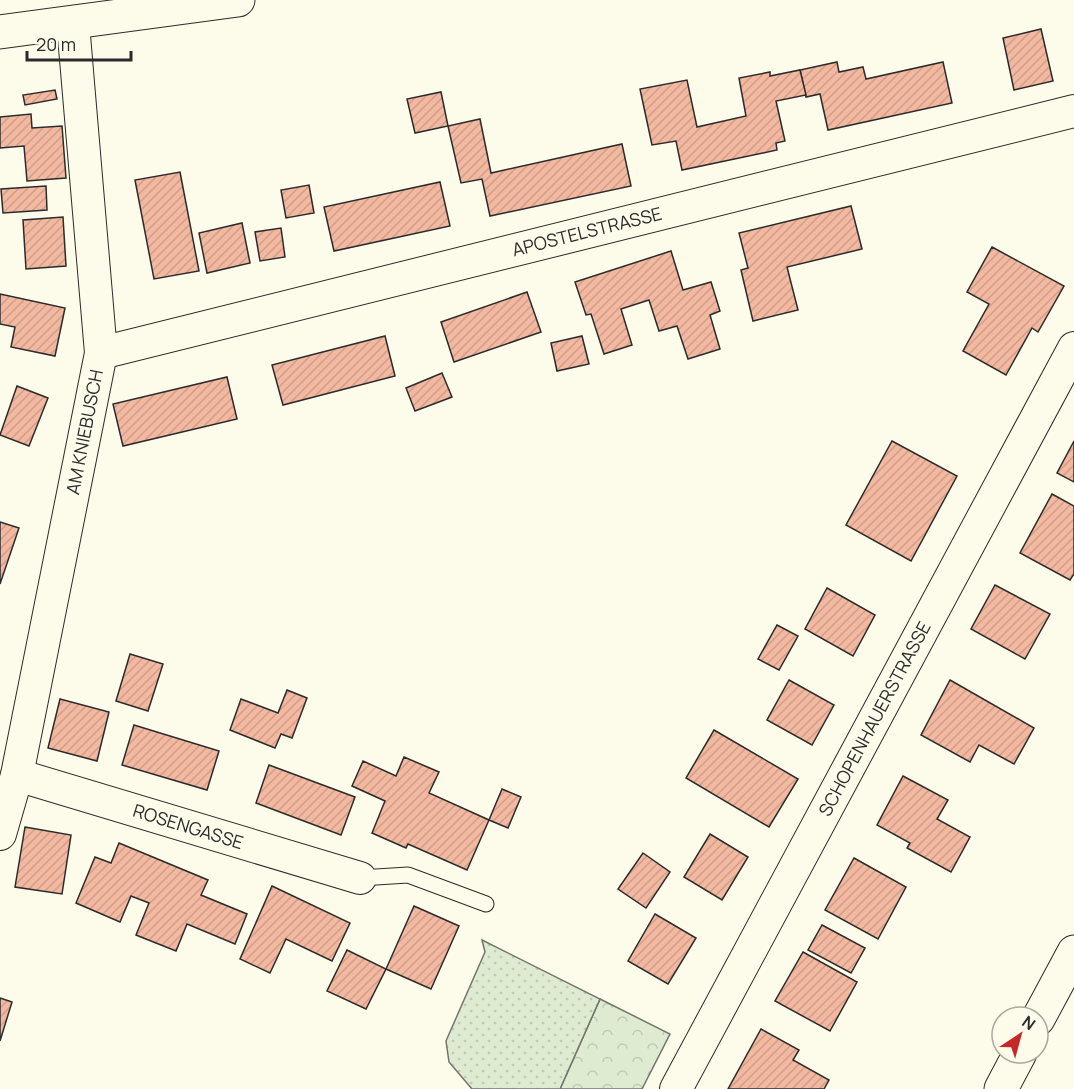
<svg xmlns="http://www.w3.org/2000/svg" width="1074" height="1089" viewBox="0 0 1074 1089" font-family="Manrope,sans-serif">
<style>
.forest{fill:url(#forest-crowns);stroke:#74746e;stroke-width:1.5}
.park{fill:url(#park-dots);stroke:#74746e;stroke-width:1.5}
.building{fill:url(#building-hatch);stroke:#2b2b2b;stroke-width:1.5}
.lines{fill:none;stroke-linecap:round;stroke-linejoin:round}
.service-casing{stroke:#2b2b2b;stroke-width:17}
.minor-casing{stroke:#2b2b2b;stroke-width:34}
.tertiary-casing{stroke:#2b2b2b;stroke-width:35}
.service{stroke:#fdfbea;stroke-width:15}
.minor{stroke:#fdfbea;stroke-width:32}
.tertiary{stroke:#fdfbea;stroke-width:33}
.labels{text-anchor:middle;stroke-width:4.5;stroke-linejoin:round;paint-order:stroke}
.street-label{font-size:18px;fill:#2b2b2b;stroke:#fdfbea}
</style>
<defs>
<pattern id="forest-crowns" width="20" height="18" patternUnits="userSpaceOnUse" patternTransform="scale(1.5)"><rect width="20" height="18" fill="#deebd1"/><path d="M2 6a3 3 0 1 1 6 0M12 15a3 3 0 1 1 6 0" fill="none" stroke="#bfcab4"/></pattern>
<pattern id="park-dots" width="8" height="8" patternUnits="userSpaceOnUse" patternTransform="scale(1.5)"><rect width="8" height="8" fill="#deebd1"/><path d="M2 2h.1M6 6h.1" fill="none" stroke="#bfcab4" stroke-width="1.8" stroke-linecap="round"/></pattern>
<pattern id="building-hatch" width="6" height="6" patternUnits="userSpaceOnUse" patternTransform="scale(1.5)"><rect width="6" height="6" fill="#f2b8a0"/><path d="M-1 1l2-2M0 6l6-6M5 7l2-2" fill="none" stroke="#d09e8a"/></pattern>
</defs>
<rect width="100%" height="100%" fill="#fdfbea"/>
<polygon class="forest" points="600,999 670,1034 642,1089 560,1089"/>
<polygon class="park" points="482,940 600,999 560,1089 472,1089 449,1062 446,1041 485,952"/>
<g class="building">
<polygon points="1041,29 1053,81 1014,90 1003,38"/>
<polygon points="837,62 839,72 863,67 866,79 943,62 952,103 828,130 820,94 806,97 800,70"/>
<polygon points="800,70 806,95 776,101 785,141 776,143 777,150 682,170 676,141 652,145 640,89 687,80 697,127 746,116 739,78 770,72 770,76"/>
<polygon points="55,90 57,99 25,105 23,95"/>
<polygon points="441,92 448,126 415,133 407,99"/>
<polygon points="31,114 32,128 62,126 66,178 27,181 24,146 0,148 0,117"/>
<polygon points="480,119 491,173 622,144 631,186 490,216 482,179 461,183 448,126"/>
<polygon points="180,172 199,271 154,279 135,180"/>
<polygon points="440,182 450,226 334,251 324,207"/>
<polygon points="309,185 314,213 286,218 281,190"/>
<polygon points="46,186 47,210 3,213 1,189"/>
<polygon points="851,206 862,249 787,267 798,310 753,321 741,270 748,268 739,233"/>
<polygon points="63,217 66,266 26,269 23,220"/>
<polygon points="242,223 250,263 207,273 199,233"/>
<polygon points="281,228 285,257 260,261 255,232"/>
<polygon points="992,247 1064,286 1038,332 1032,328 1006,375 963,351 989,304 967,292"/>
<polygon points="671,251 683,290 711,282 720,311 710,315 720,349 688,359 677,326 659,331 649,300 621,309 632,345 604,354 591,314 586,315 575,282"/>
<polygon points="527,292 541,332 454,362 441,322"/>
<polygon points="0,294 65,308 55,356 11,347 15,327 0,324"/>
<polygon points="385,336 395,376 283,405 272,365"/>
<polygon points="582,336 589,364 557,371 551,343"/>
<polygon points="442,373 452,397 415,411 406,388"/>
<polygon points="227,377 237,419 123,446 113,404"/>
<polygon points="17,386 48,398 29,446 0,435"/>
<polygon points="892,441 957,476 911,561 846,525"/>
<polygon points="1074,441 1074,482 1057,473"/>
<polygon points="1052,494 1074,506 1074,574 1070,580 1020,553"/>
<polygon points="0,522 19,528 0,584"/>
<polygon points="995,585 1050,614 1025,659 971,629"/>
<polygon points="827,588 875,615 853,656 805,629"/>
<polygon points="777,625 798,636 779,670 758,659"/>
<polygon points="130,654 163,664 148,711 116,701"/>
<polygon points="789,680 834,705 812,745 767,720"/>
<polygon points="950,680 1034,728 1014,764 979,745 970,762 921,735"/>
<polygon points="287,690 307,698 292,738 281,734 275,748 230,730 241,699 278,713"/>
<polygon points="60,699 109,712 97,761 48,748"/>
<polygon points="134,725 219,751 207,790 122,765"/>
<polygon points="714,730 798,779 769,827 686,778"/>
<polygon points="404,757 439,772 429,793 489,820 467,870 408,844 406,848 372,833 385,801 352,786 363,761 396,776"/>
<polygon points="269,765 355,797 341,835 256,803"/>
<polygon points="903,776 948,800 937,819 970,837 951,872 907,848 910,843 877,825"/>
<polygon points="502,789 521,797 508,828 489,820"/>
<polygon points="25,827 71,835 62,894 15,887"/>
<polygon points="710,834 748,857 722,900 684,877"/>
<polygon points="119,843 208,880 201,895 247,914 235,944 187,924 176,951 136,935 149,903 131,896 120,922 76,903 95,857 111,863"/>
<polygon points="643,853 670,872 646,908 618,889"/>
<polygon points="854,858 906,887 878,939 825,910"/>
<polygon points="272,886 350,923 332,961 286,939 270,973 240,959"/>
<polygon points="414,906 459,926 431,989 386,969"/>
<polygon points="655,914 696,938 668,984 628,961"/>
<polygon points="822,925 865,948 851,973 808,950"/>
<polygon points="347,950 386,969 366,1009 327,991"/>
<polygon points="803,952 857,982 830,1031 775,1001"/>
<polygon points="0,998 12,1002 0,1041"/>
<polygon points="761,1029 799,1050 793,1060 829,1080 824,1089 728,1089"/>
</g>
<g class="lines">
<defs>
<polyline id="service" points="360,878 408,875 486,904"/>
<g id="minor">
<polyline points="101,353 1074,111"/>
<polyline points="17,775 360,878"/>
<polyline points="0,834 17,775 101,353 73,24"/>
<polyline points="676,1089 1074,348"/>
</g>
<g id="tertiary">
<polyline points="0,32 238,0"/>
<polyline points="1038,1019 1074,952"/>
<polyline points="1001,1089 1020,1053"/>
</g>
</defs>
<use href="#service" class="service-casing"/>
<use href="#minor" class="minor-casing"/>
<use href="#tertiary" class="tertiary-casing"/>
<use href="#service" class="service"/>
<use href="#minor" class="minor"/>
<use href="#tertiary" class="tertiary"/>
</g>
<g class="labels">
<g class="street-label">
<text transform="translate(587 232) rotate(-14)" y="6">APOSTELSTRASSE</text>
<text transform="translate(85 432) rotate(-79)" y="6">AM KNIEBUSCH</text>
<text transform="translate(875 719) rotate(-62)" y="6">SCHOPENHAUERSTRASSE</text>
<text transform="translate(188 827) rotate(17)" y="6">ROSENGASSE</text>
</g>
</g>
<g transform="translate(1020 1035) rotate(36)"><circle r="28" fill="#fdfbea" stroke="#a9a89e" stroke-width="1.5"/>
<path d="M0-4.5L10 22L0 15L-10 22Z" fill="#c62828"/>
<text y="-9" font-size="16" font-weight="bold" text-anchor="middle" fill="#2b2b2b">N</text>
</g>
<path d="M27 51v9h104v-9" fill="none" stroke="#2b2b2b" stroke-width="3"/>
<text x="36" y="51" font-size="18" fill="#2b2b2b" stroke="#fdfbea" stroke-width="4.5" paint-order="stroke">20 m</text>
</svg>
